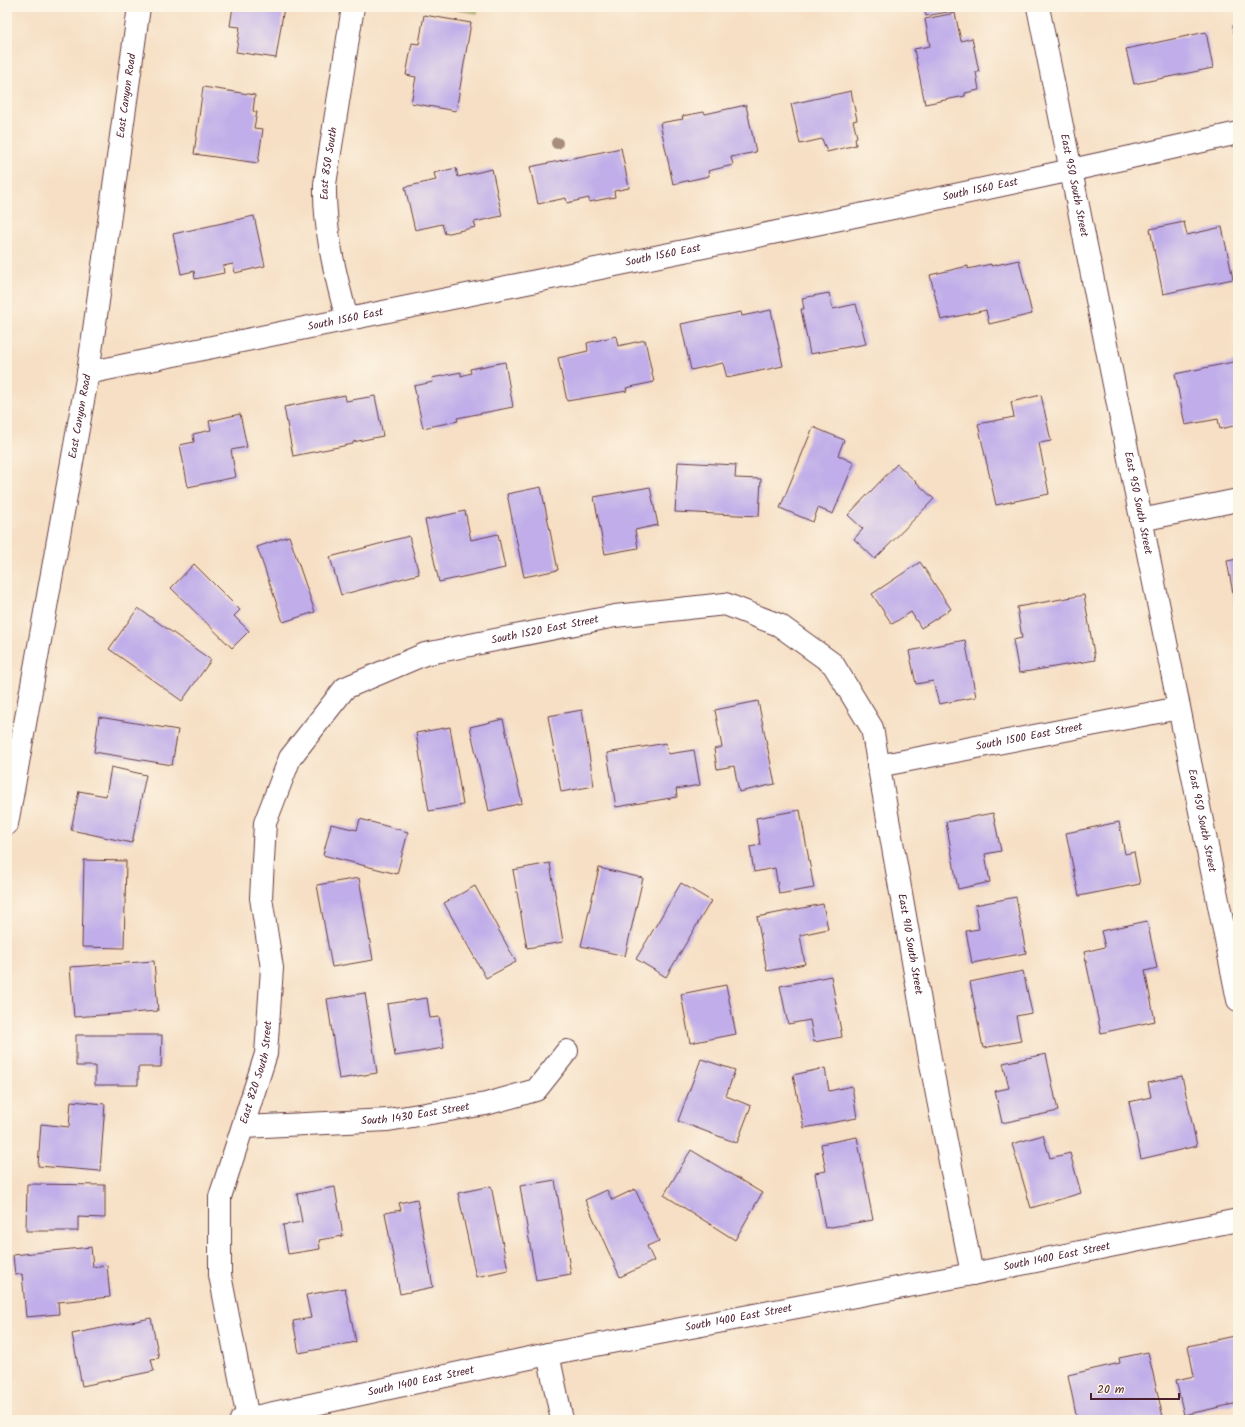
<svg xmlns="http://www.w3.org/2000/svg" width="1245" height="1427" font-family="Kalam,sans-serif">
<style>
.green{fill:#bacf73;stroke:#82774f}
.building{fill:#c0ade9}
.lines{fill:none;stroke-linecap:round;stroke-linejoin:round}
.minor-casing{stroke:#643c42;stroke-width:24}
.tertiary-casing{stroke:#643c42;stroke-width:24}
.secondary-casing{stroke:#643c42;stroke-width:24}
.minor{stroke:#fff;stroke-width:22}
.tertiary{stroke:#fff;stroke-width:22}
.secondary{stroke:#fff;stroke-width:22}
.tree{fill:#a78e7a}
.labels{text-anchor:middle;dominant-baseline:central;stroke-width:4;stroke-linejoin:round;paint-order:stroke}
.street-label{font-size:11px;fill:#4a1f2b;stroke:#fcf5e5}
</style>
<rect width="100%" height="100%" fill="#fcf5e5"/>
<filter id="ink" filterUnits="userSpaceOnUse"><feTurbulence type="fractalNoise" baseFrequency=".025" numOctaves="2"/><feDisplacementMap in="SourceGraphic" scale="8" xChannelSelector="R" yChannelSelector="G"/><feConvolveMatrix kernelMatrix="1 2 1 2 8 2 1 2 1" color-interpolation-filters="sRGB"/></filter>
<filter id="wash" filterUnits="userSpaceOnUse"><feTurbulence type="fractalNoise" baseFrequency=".012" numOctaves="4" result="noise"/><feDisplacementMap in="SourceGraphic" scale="16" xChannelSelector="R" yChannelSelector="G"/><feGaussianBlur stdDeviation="0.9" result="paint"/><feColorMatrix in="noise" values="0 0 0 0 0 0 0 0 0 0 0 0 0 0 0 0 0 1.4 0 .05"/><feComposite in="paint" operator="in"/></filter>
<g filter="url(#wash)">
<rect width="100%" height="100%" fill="#f6dfc4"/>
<polygon class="green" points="441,7 478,7 477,13"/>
<g id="blocks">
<g class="building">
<polygon points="233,7 284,7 276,58 236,52 240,27 230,26"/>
<polygon points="924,7 952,7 953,11 926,16"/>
<polygon points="955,13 961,41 972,38 979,72 976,72 979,90 965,93 965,96 925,104 914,49 930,46 925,19"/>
<polygon points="424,15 471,23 456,111 411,103 416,77 406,75 412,43 419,44"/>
<polygon points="1238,24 1238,48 1237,48 1233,26"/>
<polygon points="1206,32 1213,68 1134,84 1126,49"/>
<polygon points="203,87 255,95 253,111 257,112 254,128 263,129 258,163 194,154"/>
<polygon points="851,91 857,120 853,121 857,137 855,138 856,145 827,152 822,139 800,144 791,104"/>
<polygon points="746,105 756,152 731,157 733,165 708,171 709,176 673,184 660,123 683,119 682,116 704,112 705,114"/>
<polygon points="621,148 629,188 614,191 615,197 589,202 589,198 567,203 566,198 538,204 530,167"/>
<polygon points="456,168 458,177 492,169 502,216 474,222 476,227 445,234 442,224 415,230 405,187 436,180 434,173"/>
<polygon points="254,216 265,266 235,273 233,264 223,266 224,273 195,279 194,271 181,274 173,234"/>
<polygon points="1184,222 1187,235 1222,227 1233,279 1163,294 1150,229"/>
<polygon points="1019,260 1032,314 989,324 986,310 941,320 930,275 968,266 968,269 991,264 991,266"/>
<polygon points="829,293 833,309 856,304 866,344 810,354 801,309 804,309 802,298"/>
<polygon points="771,310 783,366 727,378 723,363 691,370 681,324 741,312 742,316"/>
<polygon points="616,336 618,346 645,340 654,382 626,388 627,391 567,401 558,358 588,351 587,343"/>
<polygon points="1238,361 1238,425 1220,429 1218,419 1185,425 1175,374"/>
<polygon points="505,362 513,407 457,418 458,421 423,428 414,386 433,382 432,378 461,372 461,376 471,373 470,369"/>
<polygon points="345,395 346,401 375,396 383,436 353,442 353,444 293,456 284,407"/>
<polygon points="1041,395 1051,441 1039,443 1049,494 996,505 978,424 1014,417 1011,402"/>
<polygon points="240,414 247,447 231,450 236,477 188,487 180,445 194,442 193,434 211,430 209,421"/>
<polygon points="813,427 844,440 838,455 854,463 833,514 818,508 813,522 780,508"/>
<polygon points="678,462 736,465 735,478 761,479 759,516 675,512"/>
<polygon points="897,464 934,499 875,559 854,539 863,529 848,515"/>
<polygon points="541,487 558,570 524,577 507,494"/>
<polygon points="650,487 658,525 635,530 638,548 605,554 594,497"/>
<polygon points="465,511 471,540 498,534 505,568 439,582 425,520"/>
<polygon points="289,536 315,612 283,622 257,547"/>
<polygon points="409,536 419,574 341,595 330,557"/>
<polygon points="1238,559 1238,615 1237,615 1227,561"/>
<polygon points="920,562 951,609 921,628 911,612 892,624 872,594"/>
<polygon points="194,564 240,610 234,616 249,631 232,648 171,588"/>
<polygon points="1084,595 1095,660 1019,673 1013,640 1022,638 1017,607"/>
<polygon points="138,608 211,660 182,701 109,649"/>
<polygon points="965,640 976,697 939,704 933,681 916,684 909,651"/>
<polygon points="758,701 775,784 739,792 734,766 717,769 714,749 722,747 715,710"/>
<polygon points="582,710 594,786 561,792 548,716"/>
<polygon points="99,717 178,730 172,765 94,752"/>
<polygon points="503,719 522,803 489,811 470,727"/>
<polygon points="450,727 463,805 429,811 416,733"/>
<polygon points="666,743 668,754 694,750 700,785 676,789 677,797 616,807 607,753"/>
<polygon points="111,767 146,775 132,843 71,830 79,791 106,796"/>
<polygon points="800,810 814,888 779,894 775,868 754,872 750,847 760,845 756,818"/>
<polygon points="993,813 1001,851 985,854 990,882 958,889 946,822"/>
<polygon points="360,819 408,832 397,874 323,855 331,824 357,830"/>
<polygon points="1119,822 1125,854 1134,852 1140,884 1079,896 1066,833"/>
<polygon points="84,860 126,861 124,948 82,947"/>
<polygon points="550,863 563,942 527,948 513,870"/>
<polygon points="599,868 643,878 625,956 581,946"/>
<polygon points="359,878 373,960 332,967 317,885"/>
<polygon points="681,883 711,901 666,977 636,959"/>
<polygon points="475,886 516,962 486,978 444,903"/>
<polygon points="1016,897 1026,953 972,963 966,931 979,929 975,905"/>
<polygon points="823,904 828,929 800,935 805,964 767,971 757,917"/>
<polygon points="1147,921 1157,968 1145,971 1155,1021 1101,1033 1084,952 1105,947 1101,931"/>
<polygon points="154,961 158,1011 74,1017 70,967"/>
<polygon points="1023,971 1032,1013 1016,1016 1021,1041 983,1048 970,982"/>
<polygon points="831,976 842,1037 814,1042 810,1020 788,1024 780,986"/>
<polygon points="726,985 736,1034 690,1043 681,994"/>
<polygon points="365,993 377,1073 339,1079 327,999"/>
<polygon points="427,998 430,1018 439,1017 444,1048 395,1056 387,1004"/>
<polygon points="76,1035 162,1035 161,1067 138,1067 138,1085 95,1085 95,1066 76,1066"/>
<polygon points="1046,1054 1058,1111 1002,1123 995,1091 1009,1088 1003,1063"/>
<polygon points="701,1059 735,1070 726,1096 751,1106 737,1143 678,1121"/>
<polygon points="825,1068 829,1091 852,1086 857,1118 804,1128 793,1075"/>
<polygon points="1182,1076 1197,1146 1141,1159 1129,1102 1151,1097 1148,1083"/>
<polygon points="71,1101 105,1104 100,1171 38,1166 41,1124 69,1127"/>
<polygon points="1043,1135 1050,1158 1070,1153 1081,1193 1031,1208 1012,1144"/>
<polygon points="857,1137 873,1220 825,1228 815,1173 826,1171 821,1144"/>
<polygon points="691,1150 762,1193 735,1240 664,1195"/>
<polygon points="555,1180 571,1274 536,1280 520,1186"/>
<polygon points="27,1184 105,1185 105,1218 78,1217 78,1231 26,1231"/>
<polygon points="491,1186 508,1270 476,1277 458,1193"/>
<polygon points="335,1187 343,1236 319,1240 320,1249 288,1254 283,1225 302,1222 297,1194"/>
<polygon points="635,1189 659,1241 647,1246 654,1261 620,1277 585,1200 607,1190 612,1200"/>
<polygon points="417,1199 433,1287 400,1294 385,1213 401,1210 399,1203"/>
<polygon points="91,1247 93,1267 107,1265 110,1297 58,1302 59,1314 26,1317 22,1274 15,1275 13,1255"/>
<polygon points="345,1288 356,1342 299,1353 293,1321 311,1318 306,1295"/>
<polygon points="151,1318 159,1358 151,1359 154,1371 82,1386 72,1334"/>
<polygon points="1238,1335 1238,1403 1184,1415 1176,1380 1194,1376 1188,1346"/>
<polygon points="1148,1352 1163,1417 1150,1420 1077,1420 1068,1375 1120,1363 1119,1358"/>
</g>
</g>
</g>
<g filter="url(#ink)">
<use href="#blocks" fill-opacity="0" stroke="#643c42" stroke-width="1"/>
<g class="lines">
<g class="minor-casing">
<g id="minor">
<path id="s1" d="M1038 7 1238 1000"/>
<path id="s2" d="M347 319C335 274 324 230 325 184L353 7"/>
<path id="s3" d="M88 373C471 292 856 220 1238 133"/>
<polyline points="1141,520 1238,500"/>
<path id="s4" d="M878 766 1179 708"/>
<path id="s5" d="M243 1127 388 1120 486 1104 536 1090 567 1051"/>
<polyline points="548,1354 562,1420"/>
<path id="s6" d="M248 1419 220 1275V1197L266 1054 272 968 261 898 265 823 290 758 345 688 425 654 615 616 725 604 779 625 833 664 872 728 931 1064 972 1274"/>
</g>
</g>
<g class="tertiary-casing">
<g id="tertiary">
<path id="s7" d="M241 1420 548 1354 972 1274 1238 1220"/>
</g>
</g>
<g class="secondary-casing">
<g id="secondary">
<path id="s8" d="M7 824 88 373 139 7"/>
</g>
</g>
<use href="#minor" class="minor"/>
<use href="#tertiary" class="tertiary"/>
<use href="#secondary" class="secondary"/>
</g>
<circle class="tree" cx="557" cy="143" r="6"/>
</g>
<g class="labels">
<g class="street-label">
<text stroke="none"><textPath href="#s8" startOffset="738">East Canyon Road</textPath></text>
<text stroke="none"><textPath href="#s2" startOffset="158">East 850 South</textPath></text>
<text stroke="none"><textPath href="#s1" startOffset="182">East 950 South Street</textPath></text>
<text stroke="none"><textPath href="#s3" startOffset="911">South 1560 East</textPath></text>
<text stroke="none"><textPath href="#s3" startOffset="587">South 1560 East</textPath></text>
<text stroke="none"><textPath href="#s3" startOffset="263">South 1560 East</textPath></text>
<text stroke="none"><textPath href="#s8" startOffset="414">East Canyon Road</textPath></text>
<text stroke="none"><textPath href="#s1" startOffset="506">East 950 South Street</textPath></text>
<text stroke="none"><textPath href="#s6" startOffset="975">South 1520 East Street</textPath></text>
<text stroke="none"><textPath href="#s4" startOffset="154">South 1500 East Street</textPath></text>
<text stroke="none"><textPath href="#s1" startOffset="830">East 950 South Street</textPath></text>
<text stroke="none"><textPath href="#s6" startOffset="1576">East 910 South Street</textPath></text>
<text stroke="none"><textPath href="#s6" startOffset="355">East 820 South Street</textPath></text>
<text stroke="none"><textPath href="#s5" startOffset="173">South 1430 East Street</textPath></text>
<text stroke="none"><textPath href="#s7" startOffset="832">South 1400 East Street</textPath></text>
<text stroke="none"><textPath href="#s7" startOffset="508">South 1400 East Street</textPath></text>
<text stroke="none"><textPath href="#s7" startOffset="184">South 1400 East Street</textPath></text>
</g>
</g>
<rect width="1245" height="1427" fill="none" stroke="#fcf5e5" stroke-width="24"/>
<path d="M1091 1393v6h88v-6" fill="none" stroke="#4a1f2b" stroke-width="2"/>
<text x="1097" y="1393" font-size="12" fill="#4a1f2b" stroke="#fcf5e5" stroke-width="3" paint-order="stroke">20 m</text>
</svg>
